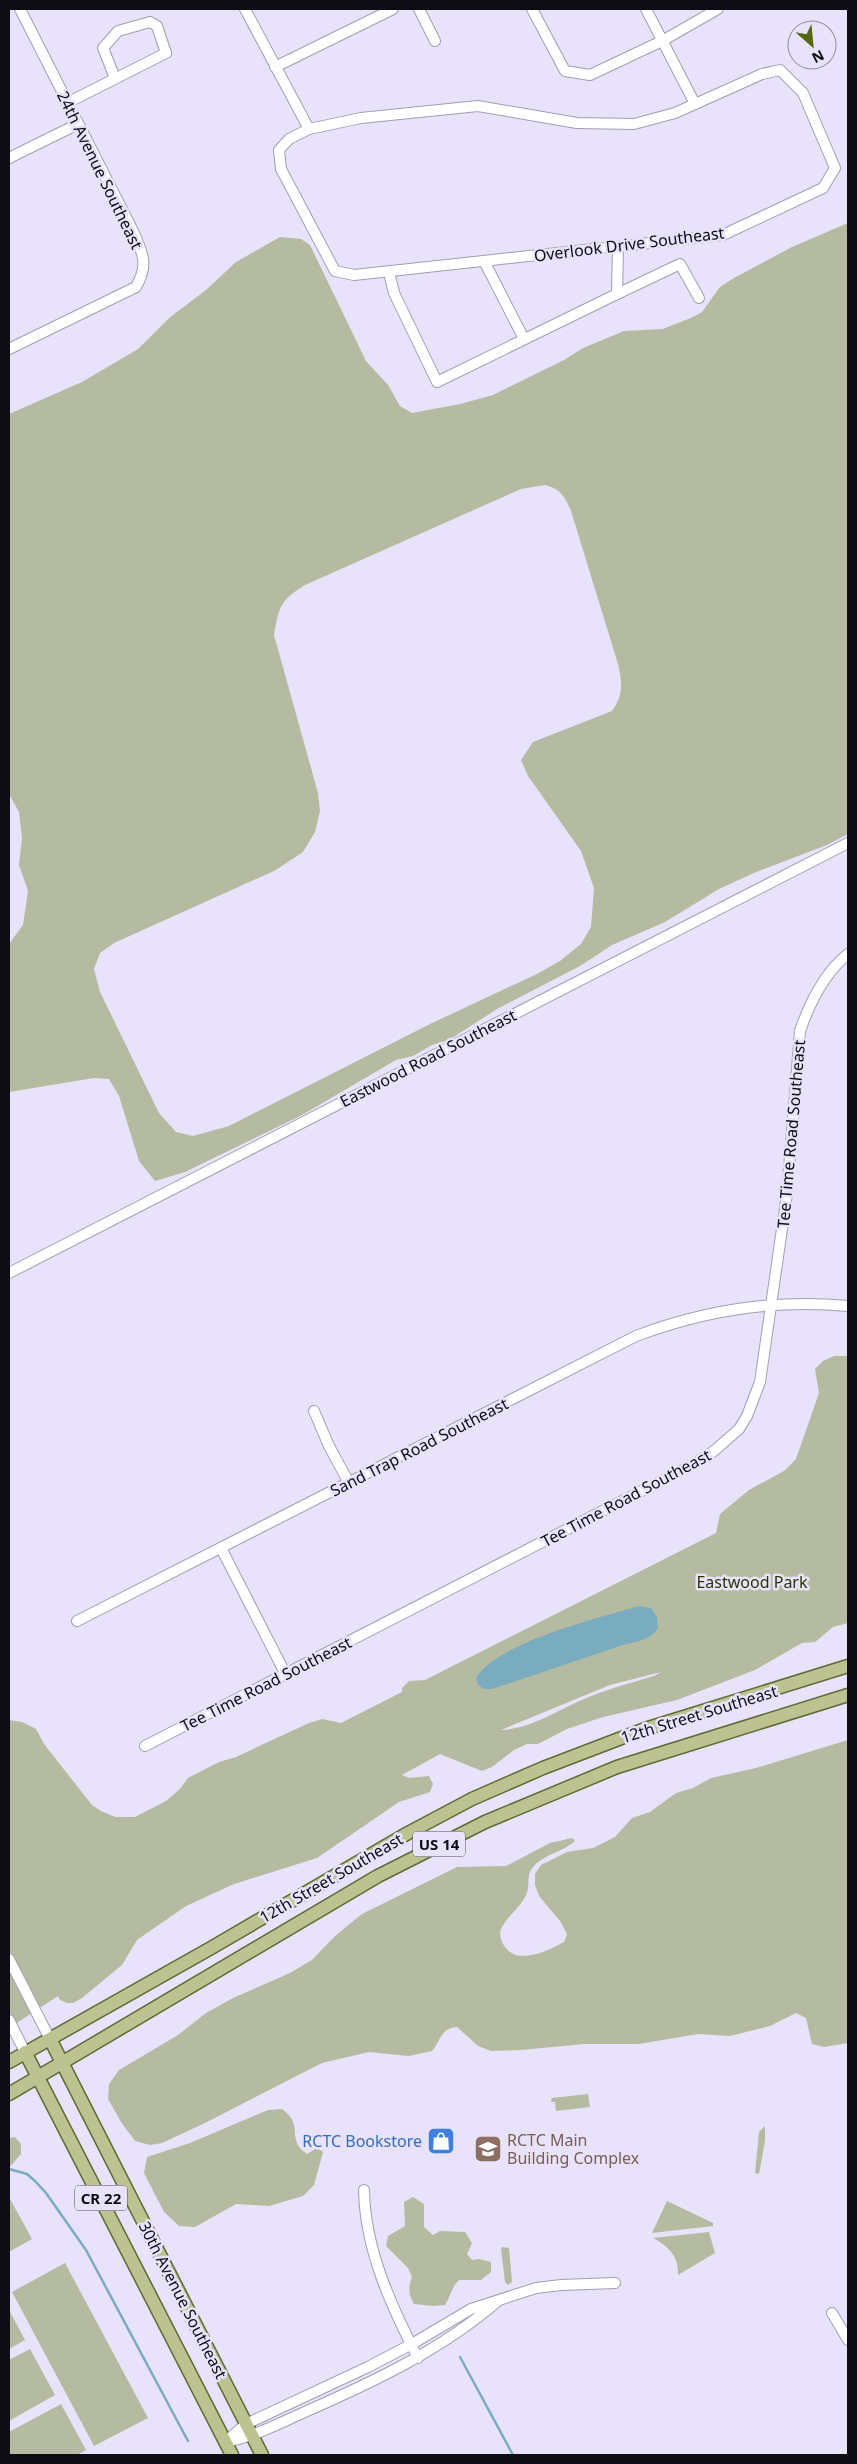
<svg xmlns="http://www.w3.org/2000/svg" width="857" height="2464" font-family="'Noto Sans',sans-serif">
<style>
.green{fill:#b5bba0;fill-rule:evenodd}
.water{fill:#7aacc0}
.lines{fill:none;stroke-linecap:round;stroke-linejoin:round}
.stream{stroke:#7aacc0;stroke-width:2.5}
.minor-casing{stroke:#a39db4;stroke-width:12}
.major-casing{stroke:#626934;stroke-width:15}
.minor{stroke:#fff;stroke-width:10}
.major{stroke:#bcc390;stroke-width:12}
.labels{text-anchor:middle;dominant-baseline:central;stroke-width:5;stroke-linejoin:round;paint-order:stroke}
.shield{fill:#e8e2fa;stroke:#4f4c59;stroke-width:1}
.shield-label{font-size:15px;font-weight:bold;fill:#0e0c14}
.street-label{font-size:16px;fill:#0e0c14;stroke:#e8e2fa}
.park-label{font-size:16px;fill:#2c3300;stroke:#e8e2fa}
.education-label{font-size:16px;fill:#785e54;stroke:#e8e2fa;text-anchor:start}
.shop-label{font-size:16px;fill:#366cbe;stroke:#e8e2fa;text-anchor:end}
</style>
<rect width="100%" height="100%" fill="#e8e2fa"/>
<g class="green">
<path d="M848 223V834L827 845 756 872 719 889 665 922 612 945 580 966 497 1009 449 1040 432 1045 413 1056 396 1060 302 1115 185 1172 155 1181 139 1161 119 1096 109 1079 94 1078 9 1092V944L23 925 28 891 19 865 22 838 19 812 9 794V414L82 382 138 349 169 318 206 290 236 262 280 237 301 239 310 245 366 361 388 385 400 406 412 413 460 404 493 395 564 360 583 348 624 331 663 329 693 317 702 312 720 287 734 278 792 247ZM545 485C561 489 565 497 571 511L618 664C622 682 624 695 612 711L533 742 521 760 528 776 581 851 594 888 591 927 581 944 560 961 537 974 430 1024 229 1126 193 1136 176 1132 159 1113 100 992 94 969 100 953 114 943 274 871 303 852 315 832 320 811 318 793 274 635C279 606 280 601 305 585L521 489Z"/>
<path d="M834 1356H848V1623L833 1627 815 1642 802 1643 755 1670 677 1700 603 1717 567 1729 538 1744H527L514 1750 492 1767 482 1771 440 1754 402 1775 409 1778 429 1776 433 1784 430 1792 399 1802 317 1858 234 1884 186 1906 137 1940 122 1965 82 1998 73 2003H67L60 2000 58 1996 9 2028V1720L22 1722 36 1729 44 1744 92 1805 101 1811 115 1817H135L166 1801 180 1789 188 1778 219 1762 236 1757 309 1723 322 1719 341 1723 402 1692V1688L409 1681 425 1680 716 1533 720 1514 749 1490 784 1471 796 1459 819 1393 815 1369 823 1361ZM661 1672 654 1676C630 1683 607 1689 584 1699 558 1710 530 1729 501 1730L610 1685Z"/>
<path d="M848 1740V2043L824 2047 812 2044 806 2018 796 2013 770 2026 730 2036 698 2034 639 2044H584L521 2050 491 2051 478 2046 457 2027C441 2028 441 2040 432 2051L409 2056 369 2052 322 2063 205 2123 162 2143 150 2145 135 2141 121 2122 108 2099 109 2084 119 2070 178 2035 206 2013 233 1998 290 1973 312 1960 335 1936 362 1914 457 1867 506 1866 550 1843 572 1838 575 1841C563 1852 544 1854 533 1867 525 1876 531 1886 526 1895 520 1908 507 1916 501 1929 499 1935 501 1942 505 1947 518 1966 549 1950 564 1942L567 1934 560 1921 539 1896 535 1885V1874L541 1865 567 1852 593 1848 615 1837 632 1818 650 1812 676 1793 693 1788 711 1778 756 1768Z"/>
<polygon points="588,2094 590,2107 556,2111 555,2102 551,2102 552,2098"/>
<path d="M282 2109C305 2125 285 2139 307 2154L317 2148 323 2152 314 2185 303 2196 269 2206 236 2204 195 2227 179 2226 164 2212 144 2173 147 2157 190 2143 268 2110Z"/>
<polygon points="765,2126 765,2141 759,2174 755,2173 759,2132"/>
<polygon points="15,2137 21,2144 21,2154 9,2168 9,2138"/>
<polygon points="9,2197 32,2239 9,2252"/>
<path d="M413 2197 424 2204V2227L433 2235 440 2231 465 2232 472 2243 467 2254 472 2260 479 2259 491 2262V2272L481 2280H459C451 2288 451 2296 445 2305L434 2306 414 2304C408 2294 408 2288 412 2277L408 2268 386 2246 388 2236 405 2226 404 2202Z"/>
<polygon points="667,2201 713,2223 713,2226 652,2233"/>
<path d="M709 2232 715 2253 678 2275C679 2256 668 2246 653 2238Z"/>
<polygon points="502,2247 509,2248 512,2282 508,2285 505,2282 501,2249"/>
<polygon points="65,2263 148,2418 94,2446 12,2292"/>
<polygon points="9,2310 25,2340 9,2349"/>
<polygon points="30,2349 55,2395 9,2421 9,2360"/>
<polygon points="61,2404 86,2450 77,2455 9,2455 9,2432"/>
</g>
<path class="water" d="M640 1606 651 1608 657 1617 658 1628C651 1640 638 1641 626 1644L492 1689C482 1689 478 1688 476 1678 496 1643 600 1617 640 1606Z"/>
<g class="lines">
<g class="stream">
<polyline points="9,2169 27,2174 35,2181 46,2193 86,2250 188,2441"/>
<polyline points="460,2357 513,2455"/>
</g>
<g class="minor-casing">
<g id="minor">
<polyline points="245,9 309,129"/>
<polyline points="419,9 435,41"/>
<polyline points="532,9 565,71 590,75 662,41 718,9"/>
<polyline points="646,9 695,104"/>
<polyline points="275,67 393,9"/>
<polygon points="780,70 803,93 835,168 823,188 723,235 354,275 335,271 281,169 279,150 289,139 309,129 361,118 478,106 577,123 634,124 675,113 762,74"/>
<polyline points="67,103 166,53 157,26 150,22 118,31 103,48 115,78"/>
<polyline points="9,158 78,124"/>
<polyline points="484,261 524,339"/>
<polyline points="389,272 394,293 437,382 617,294 618,247"/>
<polyline points="617,294 680,264 699,298"/>
<path d="M9 349 136 287C149 264 143 254 133 231L20 9"/>
<polyline points="9,1273 848,843"/>
<polyline points="314,1411 329,1446 349,1483"/>
<polyline points="221,1548 285,1673"/>
<path d="M77 1621 636 1336C705 1310 775 1299 848 1306"/>
<path d="M145 1746 696 1463 714 1451 739 1429 747 1416 760 1382 787 1194 800 1031C810 1002 824 973 848 954"/>
<polyline points="9,1959 50,2039"/>
<polyline points="9,2020 25,2052"/>
<path d="M364 2190C365 2249 391 2306 418 2358"/>
<polyline points="832,2313 848,2340"/>
<polyline points="225,2442 246,2424 368,2367 412,2344 471,2309 536,2288 561,2285 615,2283"/>
<path d="M225 2442C254 2437 280 2423 307 2411 375 2381 441 2350 498 2301"/>
</g>
</g>
<g class="major-casing">
<g id="major">
<polyline points="50,2039 262,2455"/>
<polyline points="25,2052 232,2455"/>
<polyline points="9,2062 211,1948 408,1833 472,1799 543,1768 645,1729 848,1666"/>
<polyline points="9,2094 378,1876 485,1822 617,1767 848,1695"/>
</g>
</g>
<use href="#minor" class="minor"/>
<use href="#major" class="major"/>
</g>
<defs>
<g id="shop-square" transform="scale(1.4375)"><rect x="-9" y="-9" width="18" height="18" rx="4" fill="#3f7fe0" stroke="#e8e2fa"/><path d="M-5-2.5h2.3a2.7 3.5 0 0 1 5.4 0H5L5.5 6h-11ZM-1.5-2.5h3a1.5 2.3 0 0 0-3 0Z" fill="#fff"/></g>
<g id="university-square" transform="scale(1.4375)"><rect x="-9" y="-9" width="18" height="18" rx="4" fill="#8d6e63" stroke="#e8e2fa"/><path d="M0-5L7-2L0 1L-7-2ZM-4 1L0 2.5L4 1V4Q0 6-4 4Z" fill="#fff"/></g>
</defs>
<g fill-rule="evenodd">
<use href="#shop-square" x="441" y="2141"/>
<use href="#university-square" x="488" y="2149"/>
</g>
<g class="labels">
<g class="shield">
<rect x="413" y="1831.5" width="52" height="25" rx="4"/>
<rect x="75" y="2185.5" width="52" height="25" rx="4"/>
</g>
<g class="shield-label">
<text x="439" y="1844">US 14</text>
<text x="101" y="2198">CR 22</text>
</g>
<g class="street-label">
<text transform="translate(100 170) rotate(64)">24th Avenue Southeast</text>
<text transform="translate(629 244) rotate(-7)">Overlook Drive Southeast</text>
<text transform="translate(428 1058) rotate(-27)">Eastwood Road Southeast</text>
<text transform="translate(791 1134) rotate(-85)">Tee Time Road Southeast</text>
<text transform="translate(419 1447) rotate(-27)">Sand Trap Road Southeast</text>
<text transform="translate(626 1498) rotate(-28)">Tee Time Road Southeast</text>
<text transform="translate(266 1684) rotate(-27)">Tee Time Road Southeast</text>
<text transform="translate(699 1714) rotate(-17)">12th Street Southeast</text>
<text transform="translate(331 1878) rotate(-30)">12th Street Southeast</text>
<text transform="translate(183 2300) rotate(63)">30th Avenue Southeast</text>
</g>
<g class="park-label">
<text x="752" y="1582">Eastwood Park</text>
</g>
<g class="education-label">
<text x="507" y="2140">RCTC Main<tspan x="507" dy="18">Building Complex</tspan></text>
</g>
<g class="shop-label">
<text x="422" y="2141">RCTC Bookstore</text>
</g>
</g>
<rect width="857" height="2464" fill="none" stroke="#0e0c14" stroke-width="20"/>
<g transform="translate(812 45) rotate(153)"><circle r="24" fill="#e8e2fa" stroke="#918c9e"/>
<path d="M0-4L9 19L0 12L-9 19Z" fill="#546611"/>
<text y="-8" font-size="14" font-weight="bold" text-anchor="middle" fill="#0e0c14">N</text>
</g>
</svg>
